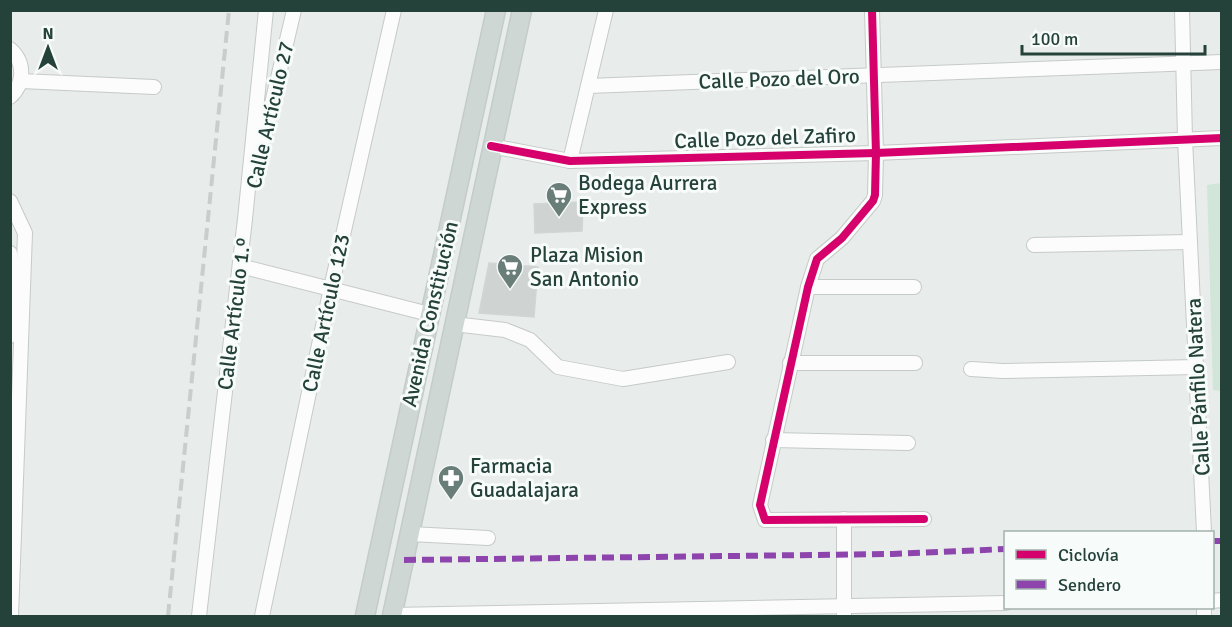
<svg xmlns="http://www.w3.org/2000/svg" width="1232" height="627" font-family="Signika,sans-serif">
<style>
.green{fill:#d1e6d8}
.building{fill:#cfd4d2;stroke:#d1d6d4;stroke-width:1.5}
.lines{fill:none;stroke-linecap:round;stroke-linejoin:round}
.minor-casing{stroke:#c5cac8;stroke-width:16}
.major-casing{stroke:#c3ccc9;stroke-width:21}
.minor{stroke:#fcfcfc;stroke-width:14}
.major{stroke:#cfd7d5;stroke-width:18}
.rail{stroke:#c9cdcc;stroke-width:4;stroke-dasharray:12 6;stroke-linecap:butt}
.quiet{stroke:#8e44ad;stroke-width:6;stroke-dasharray:12 6;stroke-linecap:butt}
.cycleway-casing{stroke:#f7fbf9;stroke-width:11}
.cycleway{stroke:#d6006c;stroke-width:8}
.labels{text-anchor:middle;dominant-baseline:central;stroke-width:6;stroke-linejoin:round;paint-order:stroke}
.street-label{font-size:21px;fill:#24423a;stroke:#f7fbf9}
.poi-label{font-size:21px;fill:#24423a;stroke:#f7fbf9;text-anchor:start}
</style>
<rect width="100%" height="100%" fill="#e8edeb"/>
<polygon class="green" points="1221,183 1222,183 1221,391 1213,390 1207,185"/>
<g class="building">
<polygon points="583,202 582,231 535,233 534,204"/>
<polygon points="489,263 538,267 534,317 479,313"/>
</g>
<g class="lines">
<g class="minor-casing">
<g id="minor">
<polyline points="872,10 876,153 875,195 873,201 842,238 817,259 808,287 760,505 765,520 924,519"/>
<polyline points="1182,10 1185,139 1204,532"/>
<path d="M10 49C25 62 25 83 10 97"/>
<polyline points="21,81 154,87"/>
<polyline points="588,86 1222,62"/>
<polyline points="491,146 570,161 876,153 1222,138"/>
<polyline points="570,161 606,10"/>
<polyline points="257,167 294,10"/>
<polyline points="10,201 25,233 11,616"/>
<polyline points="1034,245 1190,242"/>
<polyline points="10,253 10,336"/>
<polyline points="240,266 429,314"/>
<polyline points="808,287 914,287"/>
<polyline points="454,324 505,330 530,340 558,367 623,379 728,362"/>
<polyline points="790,363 915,363"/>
<polyline points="971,369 1003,371 1197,367"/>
<polyline points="773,440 908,443"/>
<polyline points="844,519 844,616"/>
<polyline points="410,534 488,538"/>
<polyline points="1212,601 1222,600"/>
<polyline points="1204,608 1204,616"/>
<polyline points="392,615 1006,603"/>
<polyline points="199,616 245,219 266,10"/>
<polyline points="262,616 331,288 394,10"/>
</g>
</g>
<g class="major-casing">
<g id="major">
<polyline points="365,616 496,10"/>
<polyline points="392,616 522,10"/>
</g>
</g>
<use href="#minor" class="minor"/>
<use href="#major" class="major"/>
<polyline class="rail" points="168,616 229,10"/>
<g class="quiet">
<polyline points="1212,541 1222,541"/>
<polyline points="404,560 893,554 1006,549"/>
</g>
<g class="cycleway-casing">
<g id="cycleway">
<polyline points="872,10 876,153 875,195 873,201 842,238 817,259 808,287 760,505 765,520 924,519"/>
<polyline points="491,146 570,161 876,153 1222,138"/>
</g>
</g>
<use href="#cycleway" class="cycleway"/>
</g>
<defs>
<g id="supermarket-pin" transform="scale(1.35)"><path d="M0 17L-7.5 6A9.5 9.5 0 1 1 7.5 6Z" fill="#697e78" stroke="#f7fbf9"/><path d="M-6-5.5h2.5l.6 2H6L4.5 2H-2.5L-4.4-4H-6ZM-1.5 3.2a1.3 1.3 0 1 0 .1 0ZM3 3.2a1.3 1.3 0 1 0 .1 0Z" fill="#fff"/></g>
<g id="pharmacy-pin" transform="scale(1.35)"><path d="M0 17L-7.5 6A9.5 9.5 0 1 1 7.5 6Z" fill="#697e78" stroke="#f7fbf9"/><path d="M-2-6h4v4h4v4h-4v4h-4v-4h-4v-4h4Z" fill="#fff"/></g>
</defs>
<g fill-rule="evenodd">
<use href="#supermarket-pin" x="559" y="195"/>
<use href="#supermarket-pin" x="510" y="267"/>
<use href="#pharmacy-pin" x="451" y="478"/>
</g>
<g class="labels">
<g class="street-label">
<text transform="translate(779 79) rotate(-2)">Calle Pozo del Oro</text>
<text transform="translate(270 115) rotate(-77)">Calle Artículo 27</text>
<text transform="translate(765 138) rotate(-2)">Calle Pozo del Zafiro</text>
<text transform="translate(326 313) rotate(-78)">Calle Artículo 123</text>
<text transform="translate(234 314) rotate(-83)">Calle Artículo 1.º</text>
<text transform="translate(430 314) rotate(-77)">Avenida Constitución</text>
<text transform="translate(1198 387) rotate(-93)">Calle Pánfilo Natera</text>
</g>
<g class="poi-label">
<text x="578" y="183">Bodega Aurrera<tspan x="578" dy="24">Express</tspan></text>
<text x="530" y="255">Plaza Mision<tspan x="530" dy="24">San Antonio</tspan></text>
<text x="470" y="466">Farmacia<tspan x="470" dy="24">Guadalajara</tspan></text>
</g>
</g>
<rect width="1232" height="627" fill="none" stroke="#24423a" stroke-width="24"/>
<rect x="1004" y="531" width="210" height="78" fill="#f7fbf9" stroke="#a3b1ad" stroke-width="1.5"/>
<rect x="1016" y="550" width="30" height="9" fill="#d6006c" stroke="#a3b1ad" stroke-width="1.5"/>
<text x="1058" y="561" font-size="18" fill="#24423a">Ciclovía</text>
<rect x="1016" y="580" width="30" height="9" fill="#8e44ad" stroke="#a3b1ad" stroke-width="1.5"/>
<text x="1058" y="591" font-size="18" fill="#24423a">Sendero</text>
<g transform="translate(48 48)" stroke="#f7fbf9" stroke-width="4.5" paint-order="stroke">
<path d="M0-4.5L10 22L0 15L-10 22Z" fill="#24423a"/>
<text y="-9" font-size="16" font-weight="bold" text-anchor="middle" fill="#24423a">N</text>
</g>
<path d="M1022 45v9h183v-9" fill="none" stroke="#24423a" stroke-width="3"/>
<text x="1031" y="45" font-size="18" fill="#24423a" stroke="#f7fbf9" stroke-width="4.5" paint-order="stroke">100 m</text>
</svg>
